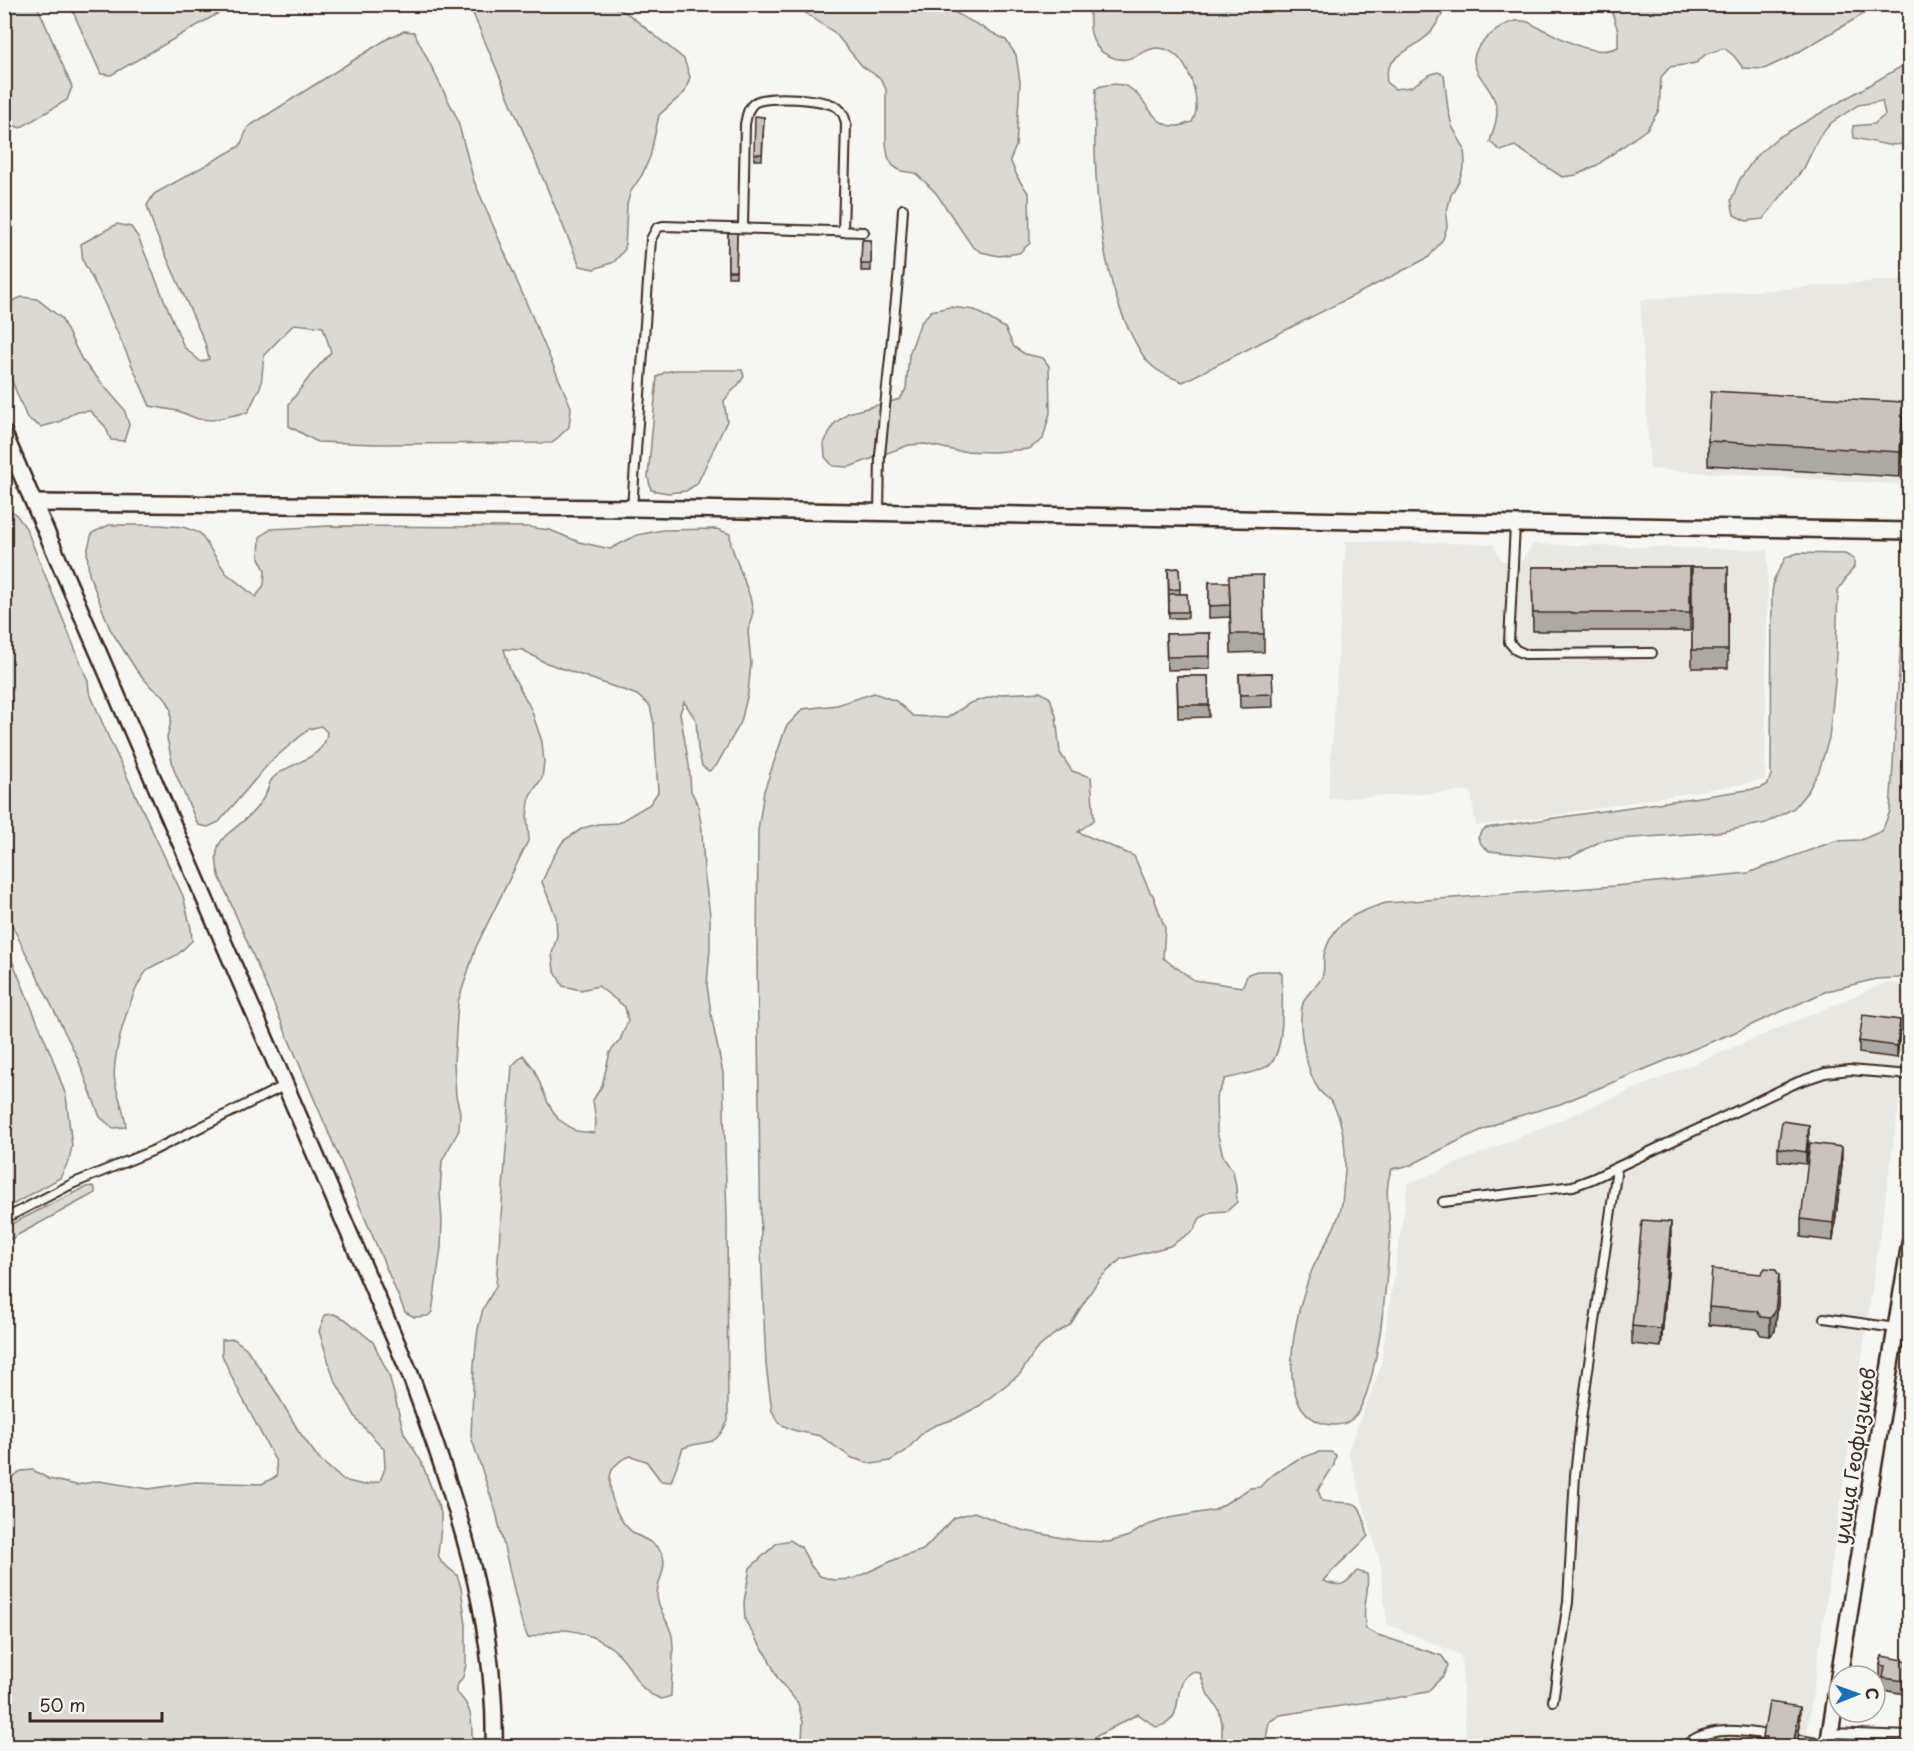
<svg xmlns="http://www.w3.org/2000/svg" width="1914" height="1751" font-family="'Playpen Sans',sans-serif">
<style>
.built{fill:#e8e7e2}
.green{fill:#dad9d3;stroke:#8a8278;stroke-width:1.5}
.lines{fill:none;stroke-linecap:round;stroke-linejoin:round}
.lane-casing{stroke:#3b2a1e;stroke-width:12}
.street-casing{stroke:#3b2a1e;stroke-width:20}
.lane{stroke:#f6f6f2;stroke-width:8}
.street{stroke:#f6f6f2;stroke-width:15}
.wall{fill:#aca8a3;stroke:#3b2a1e;stroke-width:1.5}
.shaded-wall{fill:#8c8885;stroke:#3b2a1e;stroke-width:1.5}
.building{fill:#c8c3be;stroke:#3b2a1e;stroke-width:1.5}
.labels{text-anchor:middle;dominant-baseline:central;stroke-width:4.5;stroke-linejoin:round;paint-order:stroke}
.street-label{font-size:20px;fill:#3b2a1e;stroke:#f6f6f2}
</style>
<rect width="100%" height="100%" fill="#f6f6f2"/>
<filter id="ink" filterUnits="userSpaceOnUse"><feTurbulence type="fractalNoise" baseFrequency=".0167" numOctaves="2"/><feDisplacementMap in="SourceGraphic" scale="12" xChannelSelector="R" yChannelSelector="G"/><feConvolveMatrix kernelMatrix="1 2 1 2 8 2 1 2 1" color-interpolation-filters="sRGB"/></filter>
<g filter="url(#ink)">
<g class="built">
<polygon points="1909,279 1909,485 1650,469 1640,300"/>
<polygon points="1346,541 1493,544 1502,561 1522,561 1533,544 1768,550 1765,780 1543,817 1476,826 1471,791 1328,799"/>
<polygon points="1886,983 1909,985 1909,1036 1805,1746 1456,1746 1466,1741 1461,1655 1387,1624 1380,1563 1348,1451 1380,1369 1408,1184"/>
</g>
<g class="green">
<polygon points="469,4 610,5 628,14 684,59 690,77 685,92 659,115 650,157 642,175 631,191 627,204 625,249 614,262 594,269 580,266"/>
<polygon points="4,5 37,5 72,87 67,100 20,128 10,124 5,111"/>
<polygon points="70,5 233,5 111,75 101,74"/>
<polygon points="794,5 941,5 1006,40 1016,55 1020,82 1016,146 1010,160 1019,180 1029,194 1030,243 1019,253 999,256 981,252 972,246 936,193 925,182 915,173 901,171 893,166 888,157 886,142 886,89 880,78 862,66 835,33"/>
<path d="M1090 5H1448C1442 14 1437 25 1430 33 1415 50 1382 56 1387 83L1395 89 1411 87 1429 75 1438 72 1444 75 1448 109 1452 126 1464 148 1465 163 1459 181 1451 195 1446 215 1447 227 1443 239 1429 257 1414 265 1183 382C1172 378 1159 373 1151 365 1143 358 1138 347 1133 338 1097 270 1092 164 1096 88 1149 69 1141 129 1178 126 1182 126 1187 123 1192 122 1194 118 1196 114 1196 109 1197 88 1185 49 1158 48 1147 48 1137 57 1127 59 1121 60 1115 59 1109 56 1088 47 1089 24 1090 5Z"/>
<path d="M1613 5V4L1879 5 1790 57 1764 69 1743 68 1734 56 1724 48 1706 54 1696 63 1670 67 1661 77 1659 110 1647 129 1597 165 1576 175 1562 177 1515 146 1501 151 1490 142C1492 133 1498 119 1497 110 1493 77 1449 66 1494 32 1503 26 1512 19 1523 21 1529 21 1535 26 1540 28 1563 38 1593 59 1618 47V31L1612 12Z"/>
<polygon points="404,31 414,32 457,118 474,181 571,407 569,427 552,443 376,444 317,442 289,426 289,404 310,376 331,352 323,327 294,324 264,355 261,385 248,412 212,420 198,419 178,411 150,406 99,291 83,261 81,244 117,224 131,227 138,237 184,347 201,362 209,359 205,343 155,231 147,205 154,194 240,146 248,127 390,37"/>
<polygon points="1909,62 1909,144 1888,145 1854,138 1853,126 1874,124 1885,115 1882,101 1858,105 1831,123 1819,137 1804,168 1763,219 1746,221 1734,215 1731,200 1740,179 1756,156 1777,138"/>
<polygon points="22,297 37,299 61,318 82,360 124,409 129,425 124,441 111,440 105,426 90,411 75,412 59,422 41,427 27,418 5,364 5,304"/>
<polygon points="950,307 975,310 1005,328 1014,347 1025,354 1043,358 1049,366 1050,413 1043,439 1029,449 994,452 957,451 925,444 909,445 849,467 833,466 825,457 824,443 834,424 848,413 900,399 906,389 909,355 920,324 931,311"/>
<path d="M675 370H742L744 376C739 387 730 391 724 401L727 421 697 484 686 491 668 493 651 490 648 477 657 377 665 372Z"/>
<path d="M5 509 15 513 26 528 88 681 89 691 108 736 183 896 191 928 192 941C187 945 183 950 178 954 170 960 158 962 149 969 132 983 110 1060 115 1082 118 1098 125 1111 126 1127L113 1128 100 1117 78 1059 8 917 5 920Z"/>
<path d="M109 525H159L183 527 200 533 226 573 256 597 264 585 265 570 259 558 260 537 271 529 330 526 528 527 550 530 579 542 610 549 637 535 663 530 717 529 730 534 731 545 750 597 753 612 748 631 751 663 748 693 741 722 716 766 709 771 702 766 698 749 696 720 684 702 680 713 689 765 691 791 698 805 702 830 704 871 710 915V948L707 985 712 1020 723 1073 727 1219 728 1421C712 1452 709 1437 683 1448L671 1482 661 1481 646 1461 631 1456C620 1459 609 1468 610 1481 610 1500 618 1522 635 1534 645 1540 658 1543 663 1556 667 1570 656 1583 657 1597 659 1611 669 1622 672 1636 675 1655 671 1677 671 1696L662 1699C640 1692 637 1679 625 1661 612 1643 581 1629 560 1630 550 1630 538 1635 528 1638L521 1620 496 1512 471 1437 474 1364 478 1329 483 1309 496 1286 512 1066 523 1055 534 1069 548 1103 558 1119 576 1131 594 1133 596 1123 593 1100 602 1086 610 1052 620 1040 628 1021 625 1007 598 986 581 990 563 986 554 970 552 954 557 936 556 917 542 882 552 859 563 841 583 828 598 824 618 823 650 804 658 792 654 724 650 706 637 695 544 662 523 650 504 649 510 670 531 709 542 742 544 762 542 778 530 796 527 816 529 839 476 947 458 1002 454 1062 456 1096 460 1112 459 1130 442 1161 440 1193 442 1222 441 1248 432 1312 428 1316 414 1317 405 1312 220 878C206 833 235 836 257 807 261 802 265 796 267 791 269 787 269 782 273 778 288 762 326 760 327 732L321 726 309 729 270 762 219 822 208 827 198 825 174 770 167 738 171 721V708L164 696 152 688 137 671 110 629 89 574 87 552 92 533Z"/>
<polygon points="1798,553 1845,554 1854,559 1854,567 1838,590 1835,682 1829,738 1819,771 1808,791 1794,808 1766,823 1720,832 1603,840 1571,857 1558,858 1489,851 1482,845 1478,838 1481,832 1486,828 1761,788 1768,784 1771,775 1772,593 1774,579 1786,557"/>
<path d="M1909 619 1910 913 1904 928 1909 941V974L1899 978 1876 979 1827 991 1740 1030 1560 1104 1505 1120 1466 1137 1411 1165 1392 1169C1382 1190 1391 1214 1390 1236 1387 1273 1379 1398 1351 1420 1342 1427 1327 1426 1317 1421 1272 1400 1298 1304 1312 1270 1321 1249 1336 1230 1341 1208 1343 1200 1343 1190 1344 1181 1347 1157 1345 1128 1334 1106 1331 1099 1323 1096 1319 1090 1306 1071 1298 1029 1302 1007 1304 994 1317 988 1322 977 1325 971 1323 962 1324 955 1333 921 1356 912 1386 903L1615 886 1748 873 1835 841 1861 840 1882 831 1890 811 1902 625Z"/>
<path d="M1040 692 1050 698 1056 716 1060 753 1072 771 1091 777 1094 820 1078 832 1134 856 1150 892 1153 895 1165 928 1163 958 1194 980 1242 987 1248 974 1257 971H1279L1282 974C1282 994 1286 1052 1269 1065 1260 1072 1237 1076 1225 1079L1216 1098 1217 1132 1223 1156 1233 1171 1236 1187 1237 1202 1227 1211 1212 1212 1200 1218 1194 1230 1170 1246 1121 1259 1099 1279 1070 1325 1053 1335 1035 1351 1020 1374 979 1406 955 1419 936 1425 924 1431 906 1451 890 1461 872 1464 852 1458 820 1436 793 1430 780 1424 772 1411 766 1365 761 1250 757 957 758 831 764 791 786 727 803 709 837 705 874 693 896 701 913 716 947 718 970 703 1002 694Z"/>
<polygon points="4,941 52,1057 66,1096 72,1146 69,1160 60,1178 5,1209"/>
<polygon points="92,1186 95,1188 95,1193 5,1242 5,1227 86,1187"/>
<path d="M334 1314 345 1319 373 1342 389 1375 404 1433 421 1461 441 1513V1527L438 1554 441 1562 457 1575 461 1588 466 1626V1665L463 1677 456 1687V1692C474 1707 472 1724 472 1746H5L4 1487 8 1480 21 1471 33 1470 49 1479 76 1485 99 1481 149 1489 195 1482 262 1484 277 1476 276 1462 234 1382 222 1355V1340L234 1339 246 1348 276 1392 298 1430 319 1459 343 1480 364 1485 380 1481 385 1468 384 1449 358 1421 334 1379 319 1331 325 1315Z"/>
<path d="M1319 1452H1331L1336 1455 1334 1465 1318 1490 1322 1501C1359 1506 1358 1493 1368 1536 1354 1552 1336 1565 1323 1581 1342 1588 1345 1585 1357 1571L1367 1574C1370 1594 1361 1606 1366 1629L1378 1635 1442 1656 1448 1665 1443 1676 1427 1692 1395 1698 1280 1715 1269 1722 1266 1739 1272 1746H1222V1723L1219 1710 1208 1695 1200 1673 1192 1672C1189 1674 1186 1676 1184 1679 1173 1694 1185 1722 1156 1727L1138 1714 1095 1737 1096 1746H800L802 1740 803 1722 798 1703 778 1679 767 1655 757 1641 745 1620 744 1602 750 1568 777 1543 790 1540 801 1547 811 1566 820 1576 833 1580 853 1579 896 1559 923 1550 954 1518 974 1512 1021 1530 1079 1541 1109 1542 1129 1536 1145 1526 1169 1518 1215 1510 1250 1488 1260 1487 1269 1477 1298 1459Z"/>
</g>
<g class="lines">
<g class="lane-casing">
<g id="lane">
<path d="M743 228 745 124C747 116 747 109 754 103 766 95 826 98 838 108 843 112 845 117 846 124L843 232"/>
<polyline points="632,508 651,239 657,228 663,226 864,232"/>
<polyline points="879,513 880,455 899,270 903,209"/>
<polyline points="1515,525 1509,642 1516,650 1525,654 1652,653"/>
<polyline points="1443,1202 1573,1186 1592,1179 1798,1082 1825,1073 1849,1070 1910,1075"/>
<polyline points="4,1219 74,1183 152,1151 286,1085"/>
<polyline points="1824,1318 1896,1328"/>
<polyline points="1553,1701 1568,1602 1575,1475 1582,1412 1617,1168"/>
<polyline points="1830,1733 1910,1736"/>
<polyline points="1788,1738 1828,1745"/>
<path d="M1685 1746C1707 1724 1745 1731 1773 1736"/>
</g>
</g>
<g class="street-casing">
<g id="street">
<path d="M4 434 410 1374C454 1495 497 1616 494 1746"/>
<polyline points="34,503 632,508 1910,531"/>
<polyline points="1839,1676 1910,1243"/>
<polyline points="1828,1746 1839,1678"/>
</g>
</g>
<use href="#lane" class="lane"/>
<use href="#street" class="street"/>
</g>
<g class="wall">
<polygon points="764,117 762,160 754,160 754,154"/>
<polygon points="728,233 737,233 736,277 728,277"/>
<polygon points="862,240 871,240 871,271 861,271"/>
<polygon points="1903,426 1900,477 1708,465 1708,441"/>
<polygon points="1532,567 1690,567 1690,631 1533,631"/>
<rect x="1692" y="567" width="36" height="101"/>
<polygon points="1179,568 1180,594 1187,594 1188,618 1169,618 1168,569"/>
<polygon points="1209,582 1264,634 1264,652 1231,653 1230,611 1230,617 1209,618"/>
<polygon points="1210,633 1210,669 1167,670 1166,634"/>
<polygon points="1272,673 1273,707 1240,708 1239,674"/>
<polygon points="1177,676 1208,676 1209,717 1178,718"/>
<polygon points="1900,1032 1897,1058 1859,1053 1859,1041"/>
<polygon points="1809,1137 1806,1164 1778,1161 1778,1148"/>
<polygon points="1842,1165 1833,1241 1801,1237 1801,1219"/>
<polygon points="1671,1241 1661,1347 1632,1344 1632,1326"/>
<polygon points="1779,1293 1775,1331 1770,1336 1761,1335 1757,1329 1709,1325 1709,1307"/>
<polygon points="1882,1656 1908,1673 1905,1694 1883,1690 1883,1678 1880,1677 1880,1665"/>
<polygon points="1800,1725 1797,1746 1763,1746 1763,1737"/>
</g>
<g class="shaded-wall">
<polygon points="1903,402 1903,426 1900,477 1900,452"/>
<polygon points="1900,1020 1900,1032 1897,1058 1897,1046"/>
<polygon points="1809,1125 1809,1137 1806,1164 1806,1152"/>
<polygon points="1842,1147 1842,1165 1833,1241 1833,1223"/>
<polygon points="1671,1222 1671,1241 1661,1347 1661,1329"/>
<polygon points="1779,1275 1779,1293 1775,1331 1770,1336 1770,1318"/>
<polygon points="1908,1661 1908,1673 1905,1694 1905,1681"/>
<polygon points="1800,1707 1800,1725 1797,1746 1793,1746"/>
</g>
<g class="building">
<polygon points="755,116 764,117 762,154 754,154"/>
<polygon points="728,233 737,233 736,271 728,271"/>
<polygon points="862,240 871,240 871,264 861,264"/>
<polygon points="1711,391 1903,402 1900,452 1708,441"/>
<polygon points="1532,567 1690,567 1690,613 1533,613"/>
<rect x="1692" y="567" width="36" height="83"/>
<polygon points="1179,568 1180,589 1169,590 1168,569"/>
<polygon points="1263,575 1264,634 1231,634 1229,576"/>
<polygon points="1209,582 1229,582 1230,605 1209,606"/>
<polygon points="1169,594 1187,594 1188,612 1169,612"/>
<polygon points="1210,633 1210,656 1167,657 1166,634"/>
<polygon points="1272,673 1273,694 1240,695 1239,674"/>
<polygon points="1177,676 1208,676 1209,705 1178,705"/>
<polygon points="1863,1015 1900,1020 1897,1046 1859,1041"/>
<polygon points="1782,1121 1809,1125 1806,1152 1778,1148"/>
<polygon points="1810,1143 1842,1147 1833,1223 1801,1219"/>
<polygon points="1642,1220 1671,1222 1661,1329 1632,1326"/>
<polygon points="1765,1268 1775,1269 1779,1275 1775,1312 1770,1318 1761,1317 1757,1311 1709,1307 1712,1269 1761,1274"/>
<polygon points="1882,1656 1908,1661 1905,1681 1883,1678 1885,1666 1880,1665"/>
<polygon points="1769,1702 1800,1707 1793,1746 1765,1746 1767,1737 1763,1737"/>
</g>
</g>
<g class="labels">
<g class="street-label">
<text transform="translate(1854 1456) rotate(-81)">улица Геофизиков</text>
</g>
</g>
<rect width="1914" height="1751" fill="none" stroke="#f6f6f2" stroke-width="24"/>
<rect x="12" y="12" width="1890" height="1727" fill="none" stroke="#3b2a1e" stroke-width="2" filter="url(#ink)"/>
<g transform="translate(1857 1694) rotate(89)"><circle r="28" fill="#f6f6f2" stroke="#aba49d" stroke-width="1.5"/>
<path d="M0-4.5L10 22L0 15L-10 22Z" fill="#1f6fb2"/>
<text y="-9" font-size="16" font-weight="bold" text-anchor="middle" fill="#3b2a1e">С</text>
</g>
<path d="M30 1712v9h132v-9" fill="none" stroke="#3b2a1e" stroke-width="3"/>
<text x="39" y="1712" font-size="18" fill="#3b2a1e" stroke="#f6f6f2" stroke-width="4.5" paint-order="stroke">50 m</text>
</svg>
